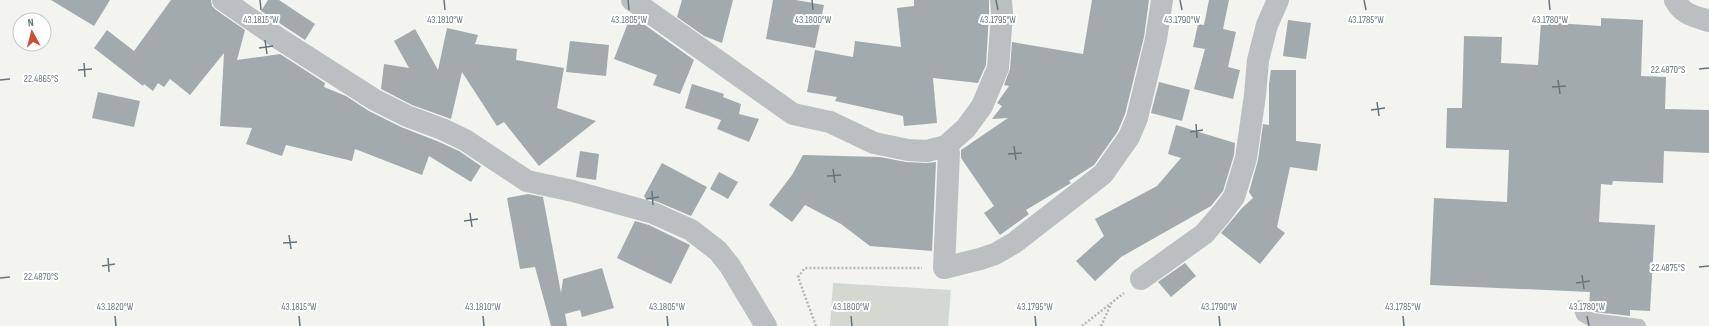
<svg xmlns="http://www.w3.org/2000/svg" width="1709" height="326" font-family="'Sofia Sans Condensed',sans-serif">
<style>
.green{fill:#d3d8d0}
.building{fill:#a3aaae}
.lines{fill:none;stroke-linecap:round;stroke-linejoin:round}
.path{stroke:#b5b8ba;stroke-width:2.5;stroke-dasharray:2 2;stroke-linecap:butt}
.lane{stroke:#bbbfc1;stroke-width:14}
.street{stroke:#bbbfc1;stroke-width:22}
.ticks{fill:none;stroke:#66757d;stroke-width:1.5}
.ticks-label{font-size:10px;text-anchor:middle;fill:#66757d;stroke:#fff;stroke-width:4;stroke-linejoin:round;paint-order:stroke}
</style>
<rect width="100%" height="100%" fill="#f3f3f0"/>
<polygon class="green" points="833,283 951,290 948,326 830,326"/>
<g class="building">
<polygon points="51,0 110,0 94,26"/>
<polygon points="171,0 211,0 212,6 216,10 245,30 237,60 280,54 325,83 324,87 346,96 369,111 401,127 437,141 459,151 481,166 471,182 429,156 422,175 355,149 352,161 286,145 282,156 246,144 252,128 220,126 224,53 190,95 170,79 164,87 158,83 153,91 144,84 143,86 94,48 107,30 134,51"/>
<polygon points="268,0 279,0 315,24 305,40 261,11"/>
<polygon points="682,0 733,0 722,43 704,36 677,17"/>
<polygon points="773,0 796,0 824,5 815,48 766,39"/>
<polygon points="914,0 989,0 989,14 986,65 978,83 933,78 937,123 904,126 903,116 835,101 837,97 807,92 815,50 853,57 855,41 901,47 897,8 914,6"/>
<polygon points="1092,0 1149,0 1144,37 1125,114 1118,131 1094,165 1069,181 1071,183 1026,210 1029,214 1000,235 984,213 994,206 961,158 961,150 1008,118 992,119 1002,106 997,103 1009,86 1004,85 1010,69 1012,42 1083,54"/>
<polygon points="1209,0 1229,0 1223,29 1236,32 1228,67 1240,70 1233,99 1194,89 1205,49 1193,47 1198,24 1204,25"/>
<polygon points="631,15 694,60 680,94 653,85 657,75 614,59"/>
<polygon points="1601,18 1643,20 1641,76 1666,77 1665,109 1709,110 1709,153 1664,151 1663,183 1613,181 1612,185 1601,184 1599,222 1655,225 1650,311 1630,310 1630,316 1595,312 1590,309 1589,306 1590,292 1430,285 1434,198 1507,202 1509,150 1446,148 1447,108 1462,108 1464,36 1502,37 1501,63 1538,65 1541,22 1601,26"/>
<polygon points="1288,20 1311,23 1306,59 1283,56"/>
<polygon points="447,28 478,35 475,44 517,49 516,60 564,68 557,108 596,121 539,166 504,122 497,126 462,72 451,119 412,105 381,89 384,64 409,68 394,41 415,29 438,70"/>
<polygon points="570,41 609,45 606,76 566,72"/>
<polygon points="1271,70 1296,70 1296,141 1321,144 1317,171 1290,167 1277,227 1285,233 1260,264 1221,233 1242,208 1253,198 1249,192 1258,160 1263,124 1269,125 1269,84"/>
<polygon points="1159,82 1190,90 1182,121 1151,113"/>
<polygon points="692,84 724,94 723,97 741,104 739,114 759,119 749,142 717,129 721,120 685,108"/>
<polygon points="98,92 140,101 134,127 92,118"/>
<polygon points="1176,125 1235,143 1234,155 1223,191 1211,206 1121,257 1095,281 1076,261 1104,236 1095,219 1157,186 1181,158 1168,154"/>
<polygon points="580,151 599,154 596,180 576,177"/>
<polygon points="803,155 880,157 906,162 926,163 936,162 932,251 870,246 841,224 805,205 792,222 769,205 792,175"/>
<polygon points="662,163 707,187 691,216 658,202 645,198 644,196"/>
<polygon points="719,172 738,182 728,199 710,189"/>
<polygon points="528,194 543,197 561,293 563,279 602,268 614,308 582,317 580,310 565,314 567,326 551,326 535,267 520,269 507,198"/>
<polygon points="635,221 649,225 690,245 671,284 617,258"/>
<polygon points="1185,263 1196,276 1171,297 1158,282"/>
</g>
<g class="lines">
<g class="path">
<polyline points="816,326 798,277 805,268 922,268"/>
<polyline points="1082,326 1124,293"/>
<polyline points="1101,326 1111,304"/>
</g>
<polyline class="lane" points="1580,307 1583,315 1592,320 1639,326"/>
<g class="street">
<polyline points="223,0 278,38 375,100 407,116 442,129 465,140 527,181 573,191 653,213 691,230 718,251 730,266 766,326"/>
<polyline points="632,0 793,114 830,122 874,143 908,150 927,151 946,146 966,128 982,106 998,68 1002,14 1001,0"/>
<path d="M1675 0C1683 15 1694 16 1709 21"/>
<polyline points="946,146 949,153 944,268 980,259 995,254 1014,243 1103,174 1129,137 1137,118 1156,39 1162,0"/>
<polyline points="1141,279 1204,234 1222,213 1234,197 1246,158 1255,95 1258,60 1267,25 1278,0"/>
</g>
</g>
<path class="ticks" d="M260 0 261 10M444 0 445 10M628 0 629 10M812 0 813 10M996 0 998 10M1180 0 1182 10M1364 0 1366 10M1549 0 1550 10M265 40 267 54M259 48 273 46M84 63 85 77M1699 69 1709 68M78 70 92 69M0 80 10 79M1558 80 1560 94M1552 87 1566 86M1377 102 1379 116M1371 110 1385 108M1196 124 1197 138M1190 132 1203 130M1014 146 1016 160M1008 154 1022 153M833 169 835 183M827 176 841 175M652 191 653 205M646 199 659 197M470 213 472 227M464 221 478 219M289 235 291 249M283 243 297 242M108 258 109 272M102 266 115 264M1699 267 1709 266M1582 275 1584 289M0 278 10 277M1576 283 1590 281M115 316 116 326M299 316 300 326M483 316 484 326M667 316 668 326M851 316 852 326M1035 316 1036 326M1219 316 1220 326M1403 316 1404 326M1587 316 1589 326"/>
<g class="ticks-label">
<text x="261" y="23">43.1815°W</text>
<text x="445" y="23">43.1810°W</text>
<text x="629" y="23">43.1805°W</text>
<text x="813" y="23">43.1800°W</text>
<text x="998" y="23">43.1795°W</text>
<text x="1182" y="23">43.1790°W</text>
<text x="1366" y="23">43.1785°W</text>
<text x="1550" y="23">43.1780°W</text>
<text x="1668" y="73">22.4870°S</text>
<text x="41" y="82">22.4865°S</text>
<text x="1668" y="271">22.4875°S</text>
<text x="41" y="280">22.4870°S</text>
<text x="115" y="310">43.1820°W</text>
<text x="299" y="310">43.1815°W</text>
<text x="483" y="310">43.1810°W</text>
<text x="667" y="310">43.1805°W</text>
<text x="851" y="310">43.1800°W</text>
<text x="1035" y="310">43.1795°W</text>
<text x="1219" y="310">43.1790°W</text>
<text x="1403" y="310">43.1785°W</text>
<text x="1587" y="310">43.1780°W</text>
</g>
<g transform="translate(32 32) rotate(353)"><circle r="19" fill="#ffffff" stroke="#c2c8cb"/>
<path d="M0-3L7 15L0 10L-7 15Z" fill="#cd4e36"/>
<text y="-6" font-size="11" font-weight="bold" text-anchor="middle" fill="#66757d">N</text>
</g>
</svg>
